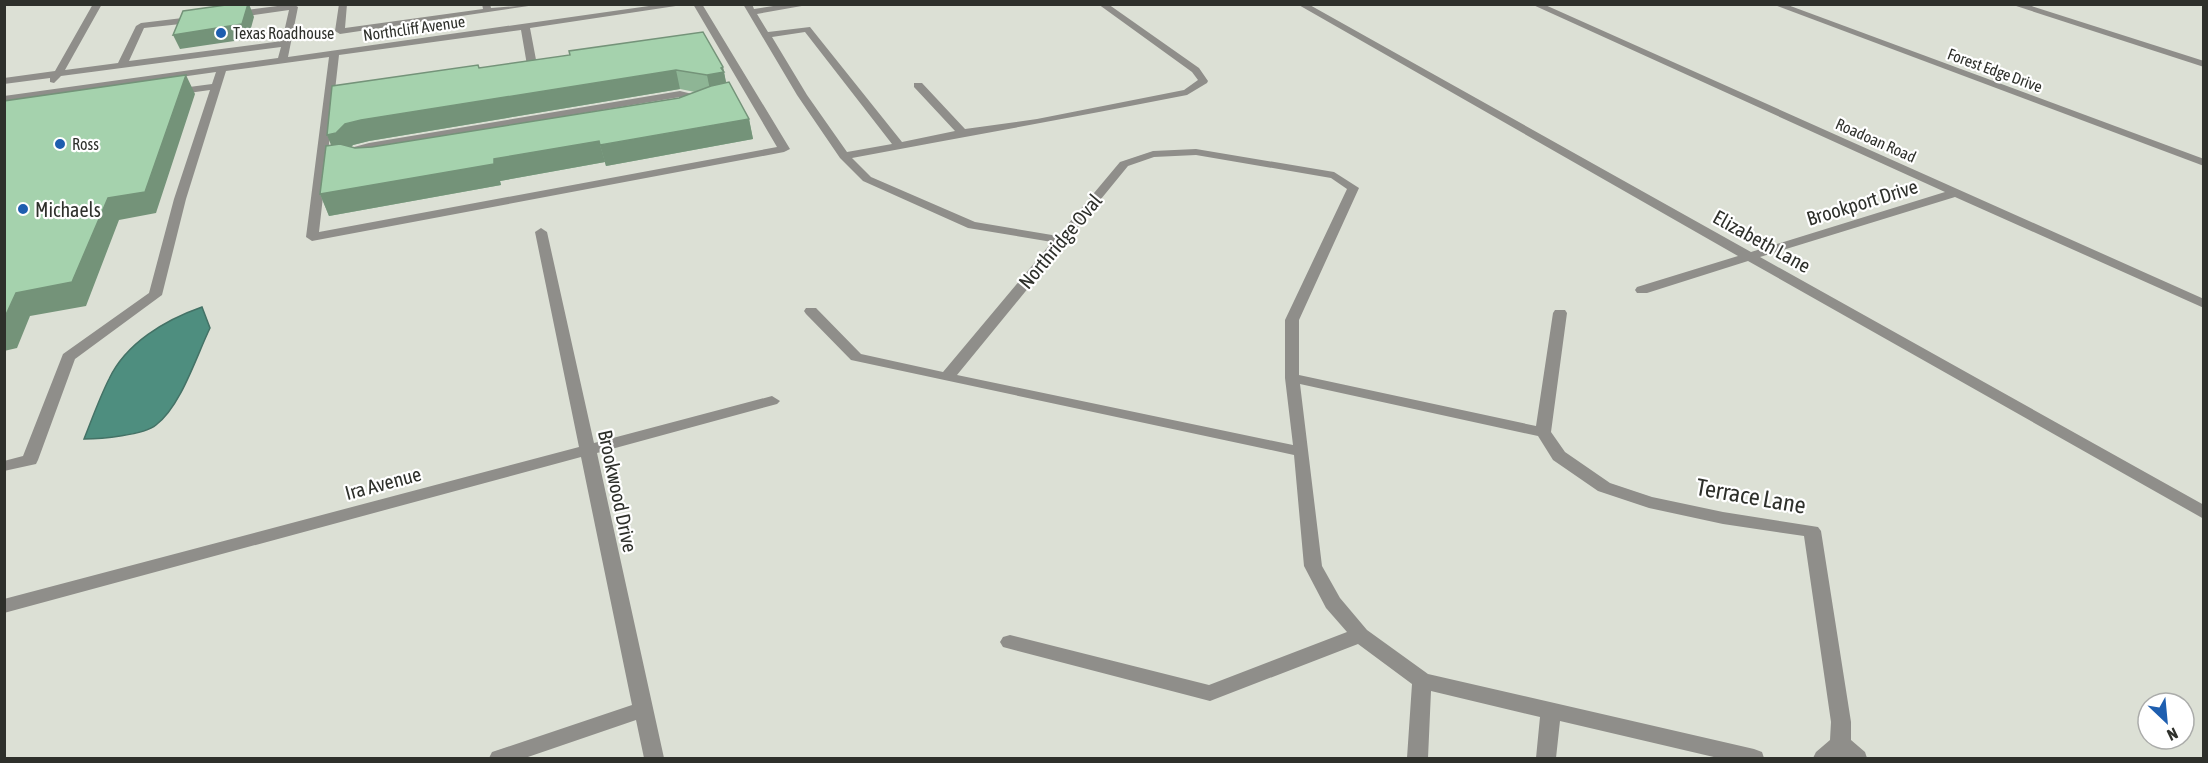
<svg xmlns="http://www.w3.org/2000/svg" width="2208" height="763" font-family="'Asap Condensed',sans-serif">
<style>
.water{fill:#4e8e7f;stroke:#447266;stroke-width:1.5}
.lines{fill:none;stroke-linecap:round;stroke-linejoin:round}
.minor{fill:#8f8e8a;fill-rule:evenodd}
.wall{fill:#8eb595;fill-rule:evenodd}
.shaded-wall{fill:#749379}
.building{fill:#a5d2ad;stroke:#749379;stroke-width:1.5}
.poi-dot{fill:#1e5eaf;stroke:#fff;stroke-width:2}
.labels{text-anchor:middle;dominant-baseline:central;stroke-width:4.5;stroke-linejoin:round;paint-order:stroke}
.far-street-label{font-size:16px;fill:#2e302b;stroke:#fff}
.far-poi-label{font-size:16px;fill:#2e302b;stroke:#fff;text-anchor:start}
.street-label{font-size:20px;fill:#2e302b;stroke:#fff}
.poi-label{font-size:20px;fill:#2e302b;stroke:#fff;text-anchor:start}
.near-street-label{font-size:24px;fill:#2e302b;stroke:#fff}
</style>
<rect width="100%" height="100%" fill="#dce0d5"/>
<path class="water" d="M202 307 210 328C196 357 181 406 156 425 144 435 101 439 84 439 92 419 99 399 109 379 126 343 165 320 202 307Z"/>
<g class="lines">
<g class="minor">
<polygon points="93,4 102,4 65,70 118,63 136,26 141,23 199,16 203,19 199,22 144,28 129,61 282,41 289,10 232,18 228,15 232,12 293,4 298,7 288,57 663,4 689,4 530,28 537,65 532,68 527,65 521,30 339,55 319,232 777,147 693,4 702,4 790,149 784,152 312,241 306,237 329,57 226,71 186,199 162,295 75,359 38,460 36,464 4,471 4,461 23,456 63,354 149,293 174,199 210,90 174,95 169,92 174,89 212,84 216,72 4,102 4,96 278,58 281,47 61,76 54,83 50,82 50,78 4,84 4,78 55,71"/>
<polygon points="339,4 347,4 345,28 483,9 482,4 490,4 491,8 542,4 340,34 335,31"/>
<path d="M743 4H752L754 9 786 4H813L757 14 768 32 810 27 902 142 955 131 914 87V83H922L965 129 1037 119 1184 90 1198 80 1192 72 1098 4H1108L1199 68 1208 81 1207 83 1187 95C1076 117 964 137 852 158L871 177 975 222 1058 236 1120 162 1153 151 1196 149 1334 172 1359 188 1299 320V375L1536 426 1553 313 1555 310H1565L1567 313 1551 432 1565 452 1610 483 1652 497 1723 512 1818 527 1821 531 1851 722V740L1865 752 1867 758H1813L1816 752 1830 740 1831 722 1804 536 1723 524 1649 508 1598 491 1553 460 1538 436 1300 384 1322 566 1340 598 1367 630 1428 674 1754 749 1762 752 1764 758H1718L1560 721 1556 758H1536L1540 717 1431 691 1428 758H1407L1412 684 1358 644 1210 701 1003 647 1000 642 1003 637 1010 635 1209 685 1347 632 1326 608 1304 566 1294 455 851 360 806 314 804 311 806 308H816L861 354 943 372 1052 242 968 228 863 181 840 158 797 95ZM805 32 892 144 847 152 807 95 772 37ZM1196 155 1331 178 1347 189 1285 320V378L1293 445 957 375 1128 166 1154 157Z"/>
<polygon points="1297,4 1308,4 1751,252 1945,192 1531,4 1543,4 2204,299 2204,308 1955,197 1760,257 2204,505 2204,519 1748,261 1647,293 1637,293 1635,290 1637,287 1738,256"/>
<polygon points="1772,4 1785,4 2204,159 2204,166"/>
<polygon points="2010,4 2025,4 2204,61 2204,67"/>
<path d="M680 91 713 99 708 102 680 97 370 149C361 152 357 160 349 162L343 159 354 147 369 143Z"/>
<polygon points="541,228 547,232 594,443 772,396 780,401 777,404 597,453 664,758 644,758 636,720 525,758 489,758 492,752 632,705 581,457 4,613 4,599 579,447 535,232"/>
</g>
</g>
<path class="wall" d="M478 65 479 68 723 67 726 83 749 119 753 139 606 166 605 162 500 181 501 185 329 216 320 194 332 145 327 135ZM680 89 695 92 679 98 372 147 355 148 351 147 353 145 369 141Z"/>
<g class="shaded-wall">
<polygon points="248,4 249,4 254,17 248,39 180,49 173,35"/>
<polygon points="723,67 727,87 711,95 707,75"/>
<polygon points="676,70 680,89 369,141 353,145 344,154 335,155 327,135 345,124 361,120"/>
<polygon points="186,75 195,94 156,213 119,220 86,306 30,316 17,348 4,351 4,319 16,293 108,198"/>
<polygon points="749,119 753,139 606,166 600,145"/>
<polygon points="599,141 605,162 500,181 501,185 329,216 320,194 494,159"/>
</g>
<g class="building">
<polygon points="233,4 248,4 242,24 173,35 183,11"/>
<polygon points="703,32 723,67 721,68 724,72 707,75 676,70 361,120 345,124 336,133 327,135 332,86 478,65 479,68 570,55 569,51"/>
<polygon points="186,75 145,192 108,198 72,282 16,293 4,319 4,101"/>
<polygon points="729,82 749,119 600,145 599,141 494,159 494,164 320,194 326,146 340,144 355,148 372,147 679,98 711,86"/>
</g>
<g class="poi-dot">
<circle cx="221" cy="33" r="6"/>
<circle cx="60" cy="144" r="6"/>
<circle cx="23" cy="209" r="6"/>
</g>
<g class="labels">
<g class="far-street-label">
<text transform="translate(414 28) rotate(-8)">Northcliff Avenue</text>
<text transform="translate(1995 70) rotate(20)">Forest Edge Drive</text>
<text transform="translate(1876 140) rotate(24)">Roadoan Road</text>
</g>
<g class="far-poi-label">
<text x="233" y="33">Texas Roadhouse</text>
<text x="72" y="144">Ross</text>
</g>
<g class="street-label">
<text transform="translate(1862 202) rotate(-17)">Brookport Drive</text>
<text transform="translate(1060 241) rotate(-50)">Northridge Oval</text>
<text transform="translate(1762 241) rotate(29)">Elizabeth Lane</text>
<text transform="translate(383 483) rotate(-15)">Ira Avenue</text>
<text transform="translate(618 491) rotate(78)">Brookwood Drive</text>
</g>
<g class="poi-label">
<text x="35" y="209">Michaels</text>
</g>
<g class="near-street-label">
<text transform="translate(1751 496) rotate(10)">Terrace Lane</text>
</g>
</g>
<rect width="2208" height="763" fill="none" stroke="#2e302b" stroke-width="12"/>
<g transform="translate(2166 721) rotate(154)"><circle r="28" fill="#ffffff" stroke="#abacaa" stroke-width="1.5"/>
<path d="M0-4.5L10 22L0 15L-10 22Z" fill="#1e5eaf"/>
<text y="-9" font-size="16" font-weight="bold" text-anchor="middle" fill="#2e302b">N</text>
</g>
</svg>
